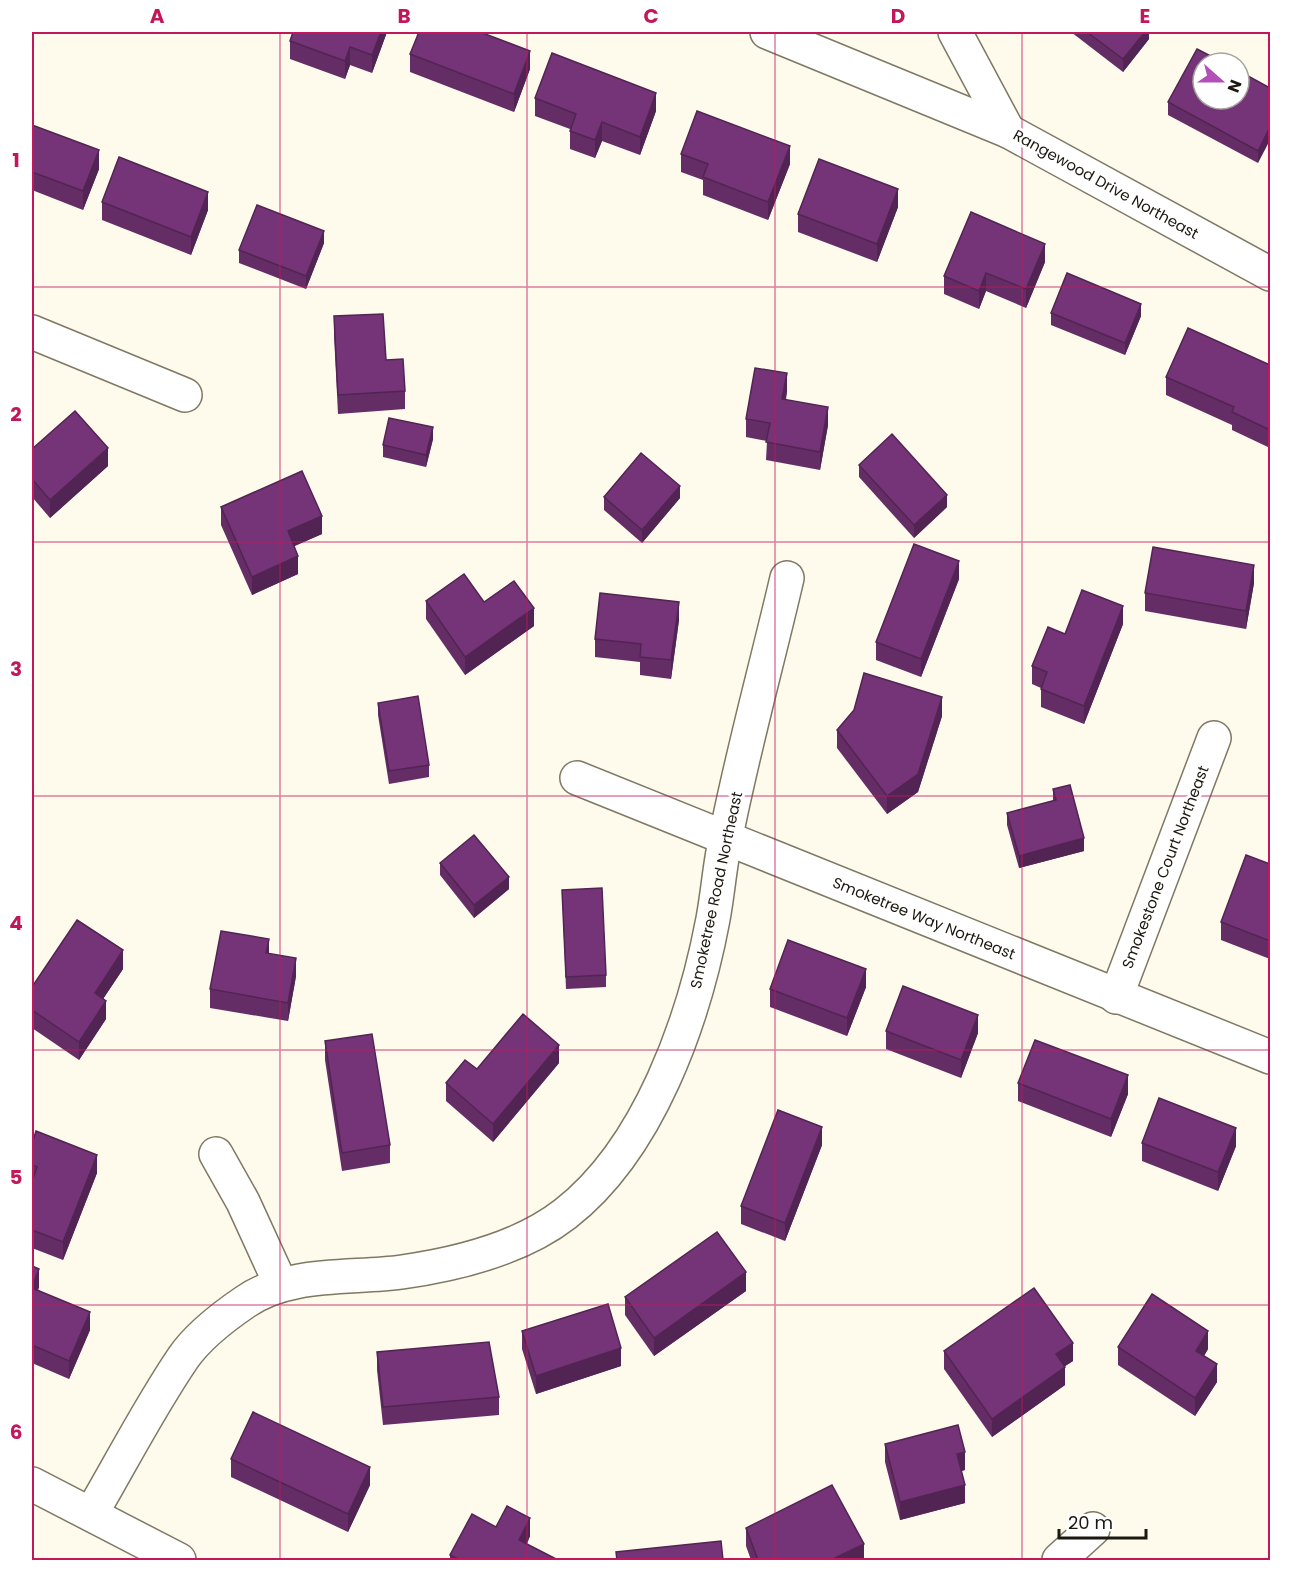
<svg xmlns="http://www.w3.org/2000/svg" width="1302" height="1592" font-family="Poppins,sans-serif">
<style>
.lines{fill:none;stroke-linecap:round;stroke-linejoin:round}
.street-casing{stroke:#7f7863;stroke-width:36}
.street{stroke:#fff;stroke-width:33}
.wall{fill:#652d66}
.shaded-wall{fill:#522453}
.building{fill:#753477;stroke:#522453;stroke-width:1.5}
.grid{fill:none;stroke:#c2185b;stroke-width:1.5;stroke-opacity:0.55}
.labels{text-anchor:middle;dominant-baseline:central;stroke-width:6;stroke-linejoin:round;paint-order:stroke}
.street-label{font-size:15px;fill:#1b1810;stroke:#fff}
.neatline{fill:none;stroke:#c2185b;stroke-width:2}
.grid-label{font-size:20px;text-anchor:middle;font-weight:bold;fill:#c2185b}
</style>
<rect width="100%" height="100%" fill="#fefaec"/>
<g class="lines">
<g class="street-casing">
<g id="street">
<polyline points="767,32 1008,131"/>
<polyline points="955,32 1008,131 1270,274"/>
<polyline points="32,332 185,395"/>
<polyline points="577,778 1270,1057"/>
<polyline points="1116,997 1214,738"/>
<polyline points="216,1154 243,1202 281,1285"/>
<polyline points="32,1484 179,1560"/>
<path d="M91 1514C121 1463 149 1408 183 1358 198 1336 223 1317 245 1302 289 1271 352 1279 402 1272 458 1264 520 1249 565 1214 649 1149 694 1020 713 919 718 892 720 863 726 836 743 750 767 664 787 578"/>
<polyline points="1059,1560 1093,1529"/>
</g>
</g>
<use href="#street" class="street"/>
</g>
<g class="wall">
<polygon points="387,32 372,73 350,65 345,79 290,59 290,41"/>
<polygon points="1071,32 1149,32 1149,39 1123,72"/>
<polygon points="410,54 530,69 514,112 410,72"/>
<polygon points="1270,88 1258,163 1168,115 1168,102"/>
<polygon points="535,98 656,111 640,155 602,141 595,158 570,149 570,129 535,116"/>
<polygon points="32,125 99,169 83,210 32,190"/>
<polygon points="681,154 790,164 768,220 703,195 703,180 681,172"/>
<polygon points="102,202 208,210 191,255 102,220"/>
<polygon points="898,207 877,262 798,232 798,214"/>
<polygon points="324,243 306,289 239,263 239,250"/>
<polygon points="1045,262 1026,308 986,291 979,309 944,294 944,276"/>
<polygon points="1051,313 1141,316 1125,355 1051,325"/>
<polygon points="334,316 386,360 405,391 405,409 338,414 334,335"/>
<polygon points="1270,365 1270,448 1232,430 1232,425 1166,395 1166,377"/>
<polygon points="787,391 786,400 828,425 820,470 766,460 767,441 746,437 746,419"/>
<polygon points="433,439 426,467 383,457 383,445"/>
<polygon points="32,449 108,466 50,518 32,497"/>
<polygon points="859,465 947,507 914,538 859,477"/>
<polygon points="604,497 680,498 642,543 604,510"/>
<polygon points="221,507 322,534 294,546 298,574 252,595 221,525"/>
<polygon points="959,579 921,677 876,660 876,642"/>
<polygon points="1254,583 1246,629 1145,611 1145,593"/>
<polygon points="426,601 484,602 534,626 465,675 426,619"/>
<polygon points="679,620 671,679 640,675 640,662 595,657 595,639"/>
<polygon points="1123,624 1084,724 1041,707 1041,688 1032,684 1032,666 1065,634"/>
<polygon points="378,703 429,765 429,777 389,784 378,715"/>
<polygon points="942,716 918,792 887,814 837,748 837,730"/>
<polygon points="1053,789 1084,851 1019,868 1007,825 1007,813 1053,801"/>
<polygon points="440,863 509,889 474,918 440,875"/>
<polygon points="1270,864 1270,959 1221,940 1221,922"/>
<polygon points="562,890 606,975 606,987 566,989"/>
<polygon points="269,954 296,976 288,1021 210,1008 210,989"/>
<polygon points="123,969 103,999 106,1019 79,1060 32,1028 32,987"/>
<polygon points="866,987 847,1036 770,1007 770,989"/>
<polygon points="886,1031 978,1033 961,1078 886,1049"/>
<polygon points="325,1041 390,1145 390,1163 342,1171 325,1060"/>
<polygon points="559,1063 493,1142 446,1101 446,1083"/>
<polygon points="1018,1083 1128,1094 1111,1137 1018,1101"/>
<polygon points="1142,1143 1236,1146 1218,1191 1142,1161"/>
<polygon points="32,1144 97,1173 63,1260 32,1248"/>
<polygon points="822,1145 785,1241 741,1224 741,1206"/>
<polygon points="32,1266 39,1287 38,1290 90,1330 69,1379 32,1363"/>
<polygon points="746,1291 654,1356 625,1315 625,1297"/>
<polygon points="522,1331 621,1366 536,1394 522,1349"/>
<polygon points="1118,1347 1208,1349 1204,1356 1217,1382 1195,1416 1118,1365"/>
<polygon points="944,1351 1073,1361 1065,1366 1065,1385 992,1437 944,1369"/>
<polygon points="377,1352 499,1397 499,1415 383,1425 377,1370"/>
<polygon points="885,1444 965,1470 961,1471 965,1503 900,1520 885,1462"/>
<polygon points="231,1459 370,1485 348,1532 231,1477"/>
<polygon points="496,1527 530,1536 527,1544 558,1560 450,1560 450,1555"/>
<polygon points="746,1528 864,1560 751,1560 746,1546"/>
</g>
<g class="shaded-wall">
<polygon points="381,32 387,32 372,73 372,55"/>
<polygon points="1145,32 1149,32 1149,39 1123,72 1123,59"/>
<polygon points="350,47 350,65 345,79 345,61"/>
<polygon points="530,51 530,69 514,112 514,94"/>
<polygon points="656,93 656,111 640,155 640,137"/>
<polygon points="602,122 602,141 595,158 595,140"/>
<polygon points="1270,127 1270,140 1258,163 1258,151"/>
<polygon points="790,146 790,164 768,220 768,202"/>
<polygon points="99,150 99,169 83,210 83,191"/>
<polygon points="898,189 898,207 877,262 877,244"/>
<polygon points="208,192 208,210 191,255 191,237"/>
<polygon points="324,231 324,243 306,289 306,276"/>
<polygon points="1045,244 1045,262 1026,308 1026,289"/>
<polygon points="986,273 986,291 979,309 979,291"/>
<polygon points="1141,304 1141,316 1125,355 1125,343"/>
<polygon points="787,373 787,391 782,417 782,399"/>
<polygon points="828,407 828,425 820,470 820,452"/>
<polygon points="433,427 433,439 426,467 426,455"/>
<polygon points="108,448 108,466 50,518 50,500"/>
<polygon points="680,486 680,498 642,543 642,530"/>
<polygon points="947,495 947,507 914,538 914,525"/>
<polygon points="322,516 322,534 288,549 288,531"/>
<polygon points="298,556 298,574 252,595 252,577"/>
<polygon points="959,561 959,579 921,677 921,659"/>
<polygon points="1254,565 1254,583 1246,629 1246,611"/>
<polygon points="679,602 679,620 671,679 671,660"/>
<polygon points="1123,606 1123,624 1084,724 1084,706"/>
<polygon points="534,608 534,626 465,675 465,657"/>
<polygon points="942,697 942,716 918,792 887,814 887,796"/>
<polygon points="1084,838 1084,851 1019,868 1019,856"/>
<polygon points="509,877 509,889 474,918 474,905"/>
<polygon points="269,939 269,957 266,953"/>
<polygon points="123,950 123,969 95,1011 95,993"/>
<polygon points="296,958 296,976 288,1021 288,1003"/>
<polygon points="866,969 866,987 847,1036 847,1018"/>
<polygon points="106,1001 106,1019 79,1060 79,1042"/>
<polygon points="978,1015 978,1033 961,1078 961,1060"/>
<polygon points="559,1045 559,1063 493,1142 493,1124"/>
<polygon points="1128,1075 1128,1094 1111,1137 1111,1119"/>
<polygon points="822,1127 822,1145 785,1241 785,1223"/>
<polygon points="1236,1128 1236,1146 1218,1191 1218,1172"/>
<polygon points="97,1155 97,1173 63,1260 63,1242"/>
<polygon points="39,1269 39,1287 32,1305 32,1287"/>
<polygon points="746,1272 746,1291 654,1356 654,1338"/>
<polygon points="90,1312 90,1330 69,1379 69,1361"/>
<polygon points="1208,1331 1208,1349 1196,1369 1196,1351"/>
<polygon points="1073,1343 1073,1361 1056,1372 1056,1354"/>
<polygon points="621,1348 621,1366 536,1394 536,1376"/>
<polygon points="1217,1364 1217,1382 1195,1416 1195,1398"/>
<polygon points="1065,1367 1065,1385 992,1437 992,1419"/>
<polygon points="965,1452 965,1470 957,1472 957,1454"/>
<polygon points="370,1467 370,1485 348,1532 348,1514"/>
<polygon points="965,1485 965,1503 900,1520 900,1502"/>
<polygon points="530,1518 530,1536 519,1558 519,1540"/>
<polygon points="864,1544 864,1560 831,1560"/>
</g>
<g class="building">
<polygon points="293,32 381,32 372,55 350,47 345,61 290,41"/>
<polygon points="419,32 480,32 530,51 514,94 410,54"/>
<polygon points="1087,32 1145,32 1123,59"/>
<polygon points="1197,49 1224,63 1203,63 1203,99 1239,99 1239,71 1270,88 1270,127 1258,151 1168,102"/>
<polygon points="552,53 656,93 640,137 602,122 595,140 570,131 576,114 535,98"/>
<polygon points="697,111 790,146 768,202 703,177 708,164 681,154"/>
<polygon points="32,125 99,150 83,191 32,172"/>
<polygon points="119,157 208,192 191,237 102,202"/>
<polygon points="819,159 898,189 877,244 798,214"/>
<polygon points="257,205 324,231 306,276 239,250"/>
<polygon points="971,212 1045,244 1026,289 986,273 979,291 944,276"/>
<polygon points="1067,273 1141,304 1125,343 1051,313"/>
<polygon points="383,314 386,360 403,359 405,391 338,395 334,316"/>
<polygon points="1188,328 1270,365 1270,430 1232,412 1234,407 1166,377"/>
<polygon points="755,368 787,373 782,399 828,407 820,452 766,442 770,423 746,419"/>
<polygon points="75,411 108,448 50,500 32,479 32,449"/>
<polygon points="389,418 433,427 426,455 383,445"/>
<polygon points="892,434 947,495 914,525 859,465"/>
<polygon points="641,453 680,486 642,530 604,497"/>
<polygon points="302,471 322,516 288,531 298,556 252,577 221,507"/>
<polygon points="914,544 959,561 921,659 876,642"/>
<polygon points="1153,547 1254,565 1246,611 1145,593"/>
<polygon points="464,574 484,602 514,581 534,608 465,657 426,601"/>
<polygon points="1082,590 1123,606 1084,706 1041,689 1047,672 1032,666 1048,627 1065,634"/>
<polygon points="600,593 679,602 671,660 640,657 641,644 595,639"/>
<polygon points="864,673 942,697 918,774 887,796 837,730 854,710"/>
<polygon points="418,696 429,765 389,771 378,703"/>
<polygon points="1070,785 1084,838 1019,856 1007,813 1056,800 1053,789"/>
<polygon points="474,835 509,877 474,905 440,863"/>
<polygon points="1246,855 1270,864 1270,941 1221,922"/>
<polygon points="602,888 606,975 566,977 562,890"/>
<polygon points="77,920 123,950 95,993 106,1001 79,1042 32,1010 32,987"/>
<polygon points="221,931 269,939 266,953 296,958 288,1003 210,989"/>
<polygon points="788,940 866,969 847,1018 770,989"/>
<polygon points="903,986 978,1015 961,1060 886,1031"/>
<polygon points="523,1014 559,1045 493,1124 446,1083 465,1060 477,1069"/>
<polygon points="372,1034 390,1145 342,1153 325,1041"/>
<polygon points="1035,1040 1128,1075 1111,1119 1018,1083"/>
<polygon points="1159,1098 1236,1128 1218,1172 1142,1143"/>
<polygon points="778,1110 822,1127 785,1223 741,1206"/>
<polygon points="36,1131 97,1155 63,1242 32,1230 32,1182 37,1167 32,1165 32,1144"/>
<polygon points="717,1232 746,1272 654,1338 625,1297"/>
<polygon points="32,1266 39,1269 32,1287"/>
<polygon points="32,1288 90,1312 69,1361 32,1345"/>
<polygon points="1034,1288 1073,1343 1056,1354 1065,1367 992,1419 944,1351"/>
<polygon points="1152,1294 1208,1331 1196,1351 1217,1364 1195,1398 1118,1347"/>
<polygon points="608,1304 621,1348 536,1376 522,1331"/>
<polygon points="489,1342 499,1397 383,1407 377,1352"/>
<polygon points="253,1412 370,1467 348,1514 231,1459"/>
<polygon points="958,1425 965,1452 957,1454 965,1485 900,1502 885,1444"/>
<polygon points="832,1485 864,1544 831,1560 758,1560 746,1528"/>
<polygon points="507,1506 530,1518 519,1540 558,1560 460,1560 450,1555 472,1514 496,1527"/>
<polygon points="721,1541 723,1560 617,1560 616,1552"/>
</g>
<path class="grid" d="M280 32V1560M527 32V1560M775 32V1560M1022 32V1560M32 287H1270M32 542H1270M32 796H1270M32 1050H1270M32 1305H1270"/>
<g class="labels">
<g class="street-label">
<text transform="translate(1106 184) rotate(29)">Rangewood Drive Northeast</text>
<text transform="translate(1165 867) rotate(-69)">Smokestone Court Northeast</text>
<text transform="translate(716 890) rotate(-78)">Smoketree Road Northeast</text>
<text transform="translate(924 918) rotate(22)">Smoketree Way Northeast</text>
</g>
</g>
<rect width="1302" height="1592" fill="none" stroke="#ffffff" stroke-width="66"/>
<g transform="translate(1221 81) rotate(111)"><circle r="28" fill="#ffffff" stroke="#a4a39f" stroke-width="1.5"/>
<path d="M0-4.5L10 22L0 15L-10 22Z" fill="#b250b7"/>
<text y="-9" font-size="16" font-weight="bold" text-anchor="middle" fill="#1b1810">N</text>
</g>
<path d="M1059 1529v9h87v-9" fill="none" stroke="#1b1810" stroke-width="3"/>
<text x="1068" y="1529" font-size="18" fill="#1b1810" stroke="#ffffff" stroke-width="4.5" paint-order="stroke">20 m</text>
<rect x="33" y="33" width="1236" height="1526" class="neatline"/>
<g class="grid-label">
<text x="157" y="23">A</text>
<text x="404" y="23">B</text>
<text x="651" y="23">C</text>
<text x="898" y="23">D</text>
<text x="1145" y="23">E</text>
<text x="16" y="167">1</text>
<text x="16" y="421">2</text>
<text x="16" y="676">3</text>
<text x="16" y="930">4</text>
<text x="16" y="1184">5</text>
<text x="16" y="1439">6</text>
</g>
</svg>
